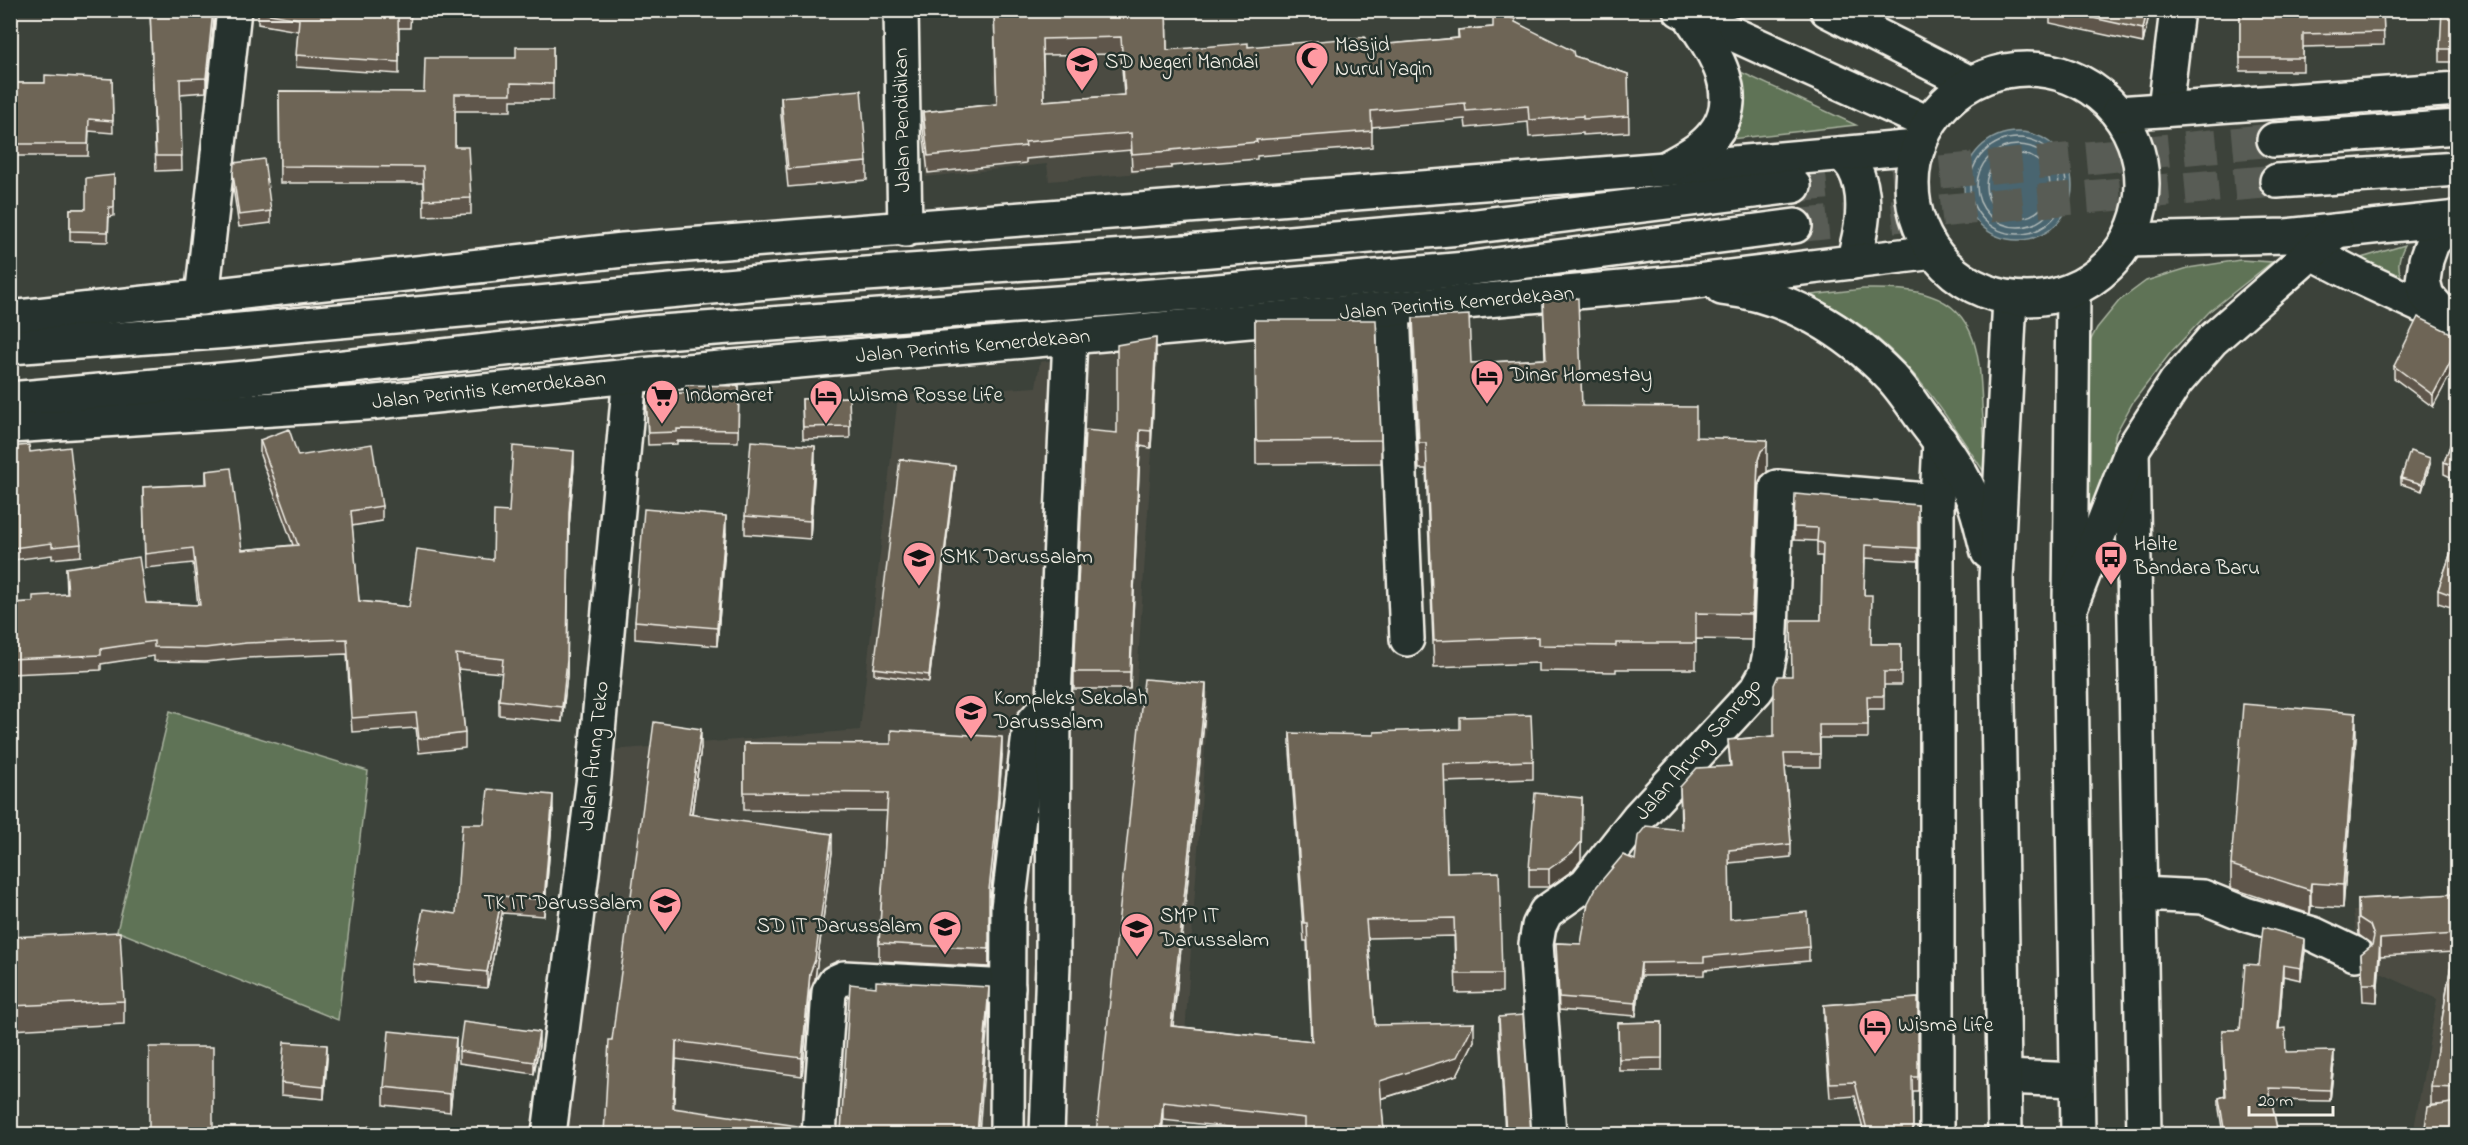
<svg xmlns="http://www.w3.org/2000/svg" width="2468" height="1145" font-family="'Indie Flower',sans-serif">
<style>
.built{fill:#4b4c43}
.green{fill:#5e7356;stroke:#a9b29f;stroke-width:1.5}
.water{fill:#49656f;stroke:#8d9d9f;stroke-width:1.5}
.lines{fill:none;stroke-linecap:round;stroke-linejoin:round}
.shore{stroke:#b0b9b8;stroke-width:1.5}
.highway-tunnel{stroke:#585c54;stroke-width:33;stroke-dasharray:33 16;stroke-linecap:butt}
.minor-casing{stroke:#f4f1e8;stroke-width:38}
.major-casing{stroke:#f4f1e8;stroke-width:38}
.highway-casing{stroke:#f4f1e8;stroke-width:38}
.minor{stroke:#26332d;stroke-width:33}
.major{stroke:#26332d;stroke-width:33}
.highway{stroke:#26332d;stroke-width:33}
.wall{fill:#5f574b;stroke:#f4f1e8;stroke-width:1.5;fill-rule:evenodd}
.shaded-wall{fill:#4d473d;stroke:#f4f1e8;stroke-width:1.5}
.building{fill:#6e6557;stroke:#f4f1e8;stroke-width:1.5;fill-rule:evenodd}
.labels{text-anchor:middle;dominant-baseline:central;stroke-width:5;stroke-linejoin:round;paint-order:stroke}
.poi-label{font-size:21px;fill:#f4f1e8;stroke:#26332d;text-anchor:start}
.street-label{font-size:21px;fill:#f4f1e8;stroke:#26332d}
</style>
<rect width="100%" height="100%" fill="#3c423a"/>
<filter id="ink" filterUnits="userSpaceOnUse"><feTurbulence type="fractalNoise" baseFrequency=".0167" numOctaves="2"/><feDisplacementMap in="SourceGraphic" scale="12" xChannelSelector="R" yChannelSelector="G"/><feConvolveMatrix kernelMatrix="1 2 1 2 8 2 1 2 1" color-interpolation-filters="sRGB"/></filter>
<g filter="url(#ink)">
<g class="built">
<polygon points="1043,10 1168,11 1173,170 1049,181 1047,164 926,177 921,126 994,118 993,13"/>
<polygon points="1159,344 1136,693 1209,692 1178,1134 561,1134 612,750 860,730 898,396 1036,387 1040,362"/>
<polygon points="2457,909 2457,1134 2413,1134 2437,999 2361,964 2353,911"/>
</g>
<g class="green">
<polygon points="1732,68 1856,125 1722,140"/>
<path d="M2405 245C2397 260 2397 268 2404 284L2351 261Z"/>
<polygon points="2240,260 2272,262 2210,311 2171,352 2133,402 2116,433 2107,472 2087,514 2080,361 2097,328 2119,301 2146,281 2188,268"/>
<path d="M1863 289C1885 289 1910 288 1931 296 1979 312 1980 364 1982 406 1984 429 1985 452 1986 475 1954 427 1922 375 1877 338 1857 321 1834 308 1811 295Z"/>
<polygon points="170,711 368,771 338,1020 117,931"/>
</g>
<circle class="water" cx="2018" cy="186" r="54"/>
<g class="lines">
<g class="shore">
<circle cx="2018" cy="186" r="48"/>
<circle cx="2018" cy="186" r="41"/>
<circle cx="2018" cy="186" r="32"/>
</g>
<g class="highway-tunnel">
<polyline points="1794,186 2274,140"/>
<polyline points="1795,226 2038,201 2277,181"/>
</g>
<g class="minor-casing">
<g id="minor">
<polyline points="901,10 905,230"/>
<polyline points="2165,108 2177,10"/>
<polyline points="2311,252 2361,278 2458,323"/>
<polyline points="202,298 234,10"/>
<polyline points="1393,310 1407,639"/>
<polyline points="2446,317 2427,296 2423,281 2426,260 2432,243 2454,218"/>
<polyline points="2132,450 2144,1134"/>
<polyline points="2140,894 2203,897 2245,914 2313,934 2355,954"/>
<polyline points="549,1134 594,777 630,376"/>
<polyline points="819,1134 829,992 835,982 844,978 1008,987"/>
<polyline points="1007,1134 1008,908 1029,734 1032,724 1054,699"/>
<polyline points="1047,1134 1053,963 1054,699 1070,338"/>
<polyline points="1549,1134 1536,944 1539,926 1546,912 1586,884 1638,818 1757,689 1766,673 1770,653 1777,487 1937,501"/>
<polyline points="1937,1134 1937,501 1940,441"/>
</g>
</g>
<g class="major-casing">
<g id="major">
<path d="M1842 154C1846 158 1851 163 1854 168 1870 197 1861 233 1853 262"/>
<path d="M1722 288C1788 295 1846 330 1892 378 1904 391 1914 407 1925 422 1943 445 1962 472 1973 499 1980 516 1983 535 1988 552"/>
<polyline points="2073,290 2070,608 2078,1134"/>
<polyline points="10,318 623,250 1665,169 1917,147"/>
<polyline points="10,426 366,403 630,376 1689,282 1934,252"/>
<polyline points="2004,1077 2077,1080"/>
<polyline points="2005,1134 1996,579 2010,298"/>
</g>
</g>
<g class="highway-casing">
<g id="highway">
<polyline points="1680,10 1926,122"/>
<polyline points="1827,10 1968,82"/>
<circle cx="2027" cy="184" r="115"/>
<polyline points="2118,113 2458,89"/>
<polyline points="2274,140 2458,127"/>
<path d="M1665 169C1682 159 1702 150 1714 134 1746 95 1712 49 1690 16"/>
<polyline points="2277,181 2458,169"/>
<polyline points="2128,240 2286,236 2458,218"/>
<polyline points="10,347 229,331 823,277 1199,251 1460,228 1794,186"/>
<polyline points="10,399 245,378 648,333 1206,292 1466,269 1795,226"/>
<polyline points="2070,608 2132,450 2176,382 2212,340 2336,231"/>
</g>
</g>
<use href="#minor" class="minor"/>
<use href="#major" class="major"/>
<use href="#highway" class="highway"/>
</g>
<g class="wall">
<polygon points="107,10 135,10 107,11"/>
<polygon points="150,10 215,10 206,92 180,94 182,170 156,171"/>
<polygon points="258,10 411,10 410,28 399,28 399,74 296,67 298,31 258,24"/>
<path d="M994 10H1166L1167 50 1248 47 1365 46 1458 38V30L1493 27 1515 22 1574 56 1628 74 1629 132 1583 135V133L1529 137 1528 122 1466 128 1465 119 1372 127V147L1257 156V159L1171 166V168L1132 171 1131 150 1026 159V163L928 173 923 129V112L997 104ZM1121 54 1124 95 1044 101 1043 55Z"/>
<polygon points="1306,10 1364,10 1364,15"/>
<polygon points="2050,10 2150,10 2143,43 2050,23"/>
<polygon points="2240,10 2383,10 2384,45 2303,47 2303,71 2240,71"/>
<polygon points="2457,10 2457,62 2440,62 2440,49"/>
<polygon points="553,47 553,100 511,100 511,111 455,111 455,147 471,198 471,214 424,216 423,183 280,183 279,91 424,92 516,58"/>
<polygon points="112,79 113,133 89,131 88,156 10,156 10,83 45,83"/>
<polygon points="781,97 867,162 867,180 788,187 781,115"/>
<polygon points="233,174 271,211 271,223 239,227 233,187"/>
<polygon points="114,175 114,216 109,217 108,242 70,241 70,209 86,209"/>
<polygon points="1543,300 1582,406 1696,437 1767,472 1761,477 1758,486 1752,640 1696,639 1696,669 1616,669 1616,672 1538,671 1538,663 1434,667 1426,469 1419,469 1413,344 1413,318 1471,363 1545,359"/>
<polygon points="1255,320 1381,440 1381,463 1256,464"/>
<polygon points="2457,336 2433,407 2394,378 2394,366"/>
<polygon points="1156,355 1151,448 1140,446 1130,689 1074,689 1074,672 1117,433"/>
<polygon points="739,386 738,442 677,441 677,444 648,445 646,394 686,393"/>
<polygon points="849,397 850,438 803,439 802,399"/>
<polygon points="2457,427 2457,480 2444,474 2444,462"/>
<polygon points="260,440 298,456 382,506 382,521 352,526 359,601 409,607 493,560 509,512 574,466 569,528 567,675 562,722 499,715 499,700 502,673 458,669 465,733 465,748 419,753 416,728 352,732 347,654 246,658 205,662 154,661 154,656 101,664 101,670 10,674 10,603 33,602 67,594 66,568 146,603 198,605 193,563 145,568 143,487 206,484 206,471 242,550 293,545 260,455"/>
<polygon points="10,447 30,452 81,544 81,556 52,559 52,555 13,560 12,557 10,557"/>
<polygon points="815,464 810,539 745,534 745,516"/>
<polygon points="2430,464 2422,491 2401,484 2401,478"/>
<polygon points="955,472 929,682 874,674 874,668"/>
<polygon points="1918,505 1918,561 1865,558 1864,595 1871,644 1901,644 1901,685 1884,685 1884,709 1868,709 1868,738 1820,738 1820,767 1785,767 1791,844 1791,857 1729,863 1730,919 1809,947 1809,961 1704,970 1704,975 1641,976 1636,1016 1559,1010 1556,943 1581,944 1635,860 1681,830 1680,787 1730,766 1728,740 1774,736 1792,676 1821,620 1822,556 1817,556 1817,541 1794,540 1794,527"/>
<polygon points="726,534 717,646 635,639 635,621"/>
<polygon points="2457,535 2457,609 2438,603 2438,590"/>
<polygon points="1206,702 1173,1026 1311,1041 1307,941 1304,941 1290,751 1290,733 1533,761 1533,779 1444,782 1447,873 1502,974 1502,992 1456,993 1454,936 1368,938 1375,1025 1474,1041 1457,1075 1381,1099 1384,1132 1388,1134 1294,1134 1163,1120 1162,1134 1096,1134"/>
<polygon points="2356,736 2343,908 2311,906 2310,914 2231,888 2231,865"/>
<polygon points="744,743 1002,755 995,855 989,908 989,967 879,961 879,943 887,811 744,810"/>
<polygon points="701,747 692,815 832,852 815,979 810,991 802,1076 676,1059 673,1108 604,1134 612,1040"/>
<polygon points="553,811 544,916 502,913 487,988 413,981 413,964 456,914 484,824"/>
<polygon points="1581,860 1573,870 1549,887 1529,887 1529,869"/>
<polygon points="2457,894 2457,1134 2440,1105 2431,1105 2431,1087 2453,952 2380,956 2377,1002 2363,1001 2361,954 2371,946 2370,943 2359,935 2358,916 2358,899"/>
<polygon points="10,937 124,1001 124,1024 10,1030"/>
<polygon points="2305,951 2301,980 2283,976 2279,1029 2286,1052 2334,1062 2330,1101 2271,1100 2278,1134 2223,1134 2219,1109 2219,1098 2225,1096 2222,1030 2240,1030 2259,965"/>
<polygon points="1918,998 1918,1091 1913,1091 1913,1134 1864,1134 1855,1096 1830,1098 1824,1019 1824,1005"/>
<polygon points="1499,1017 1531,1134 1505,1134 1499,1035"/>
<polygon points="1662,1022 1662,1071 1619,1071 1618,1023"/>
<polygon points="539,1045 534,1074 459,1063 459,1051"/>
<polygon points="456,1056 450,1112 384,1105 384,1087"/>
<polygon points="327,1058 324,1099 281,1095 281,1083"/>
</g>
<g class="shaded-wall">
<polygon points="213,10 215,10 206,92 206,78"/>
<polygon points="2147,10 2150,10 2143,43 2143,29"/>
<polygon points="1156,338 1156,355 1151,448 1151,431"/>
<polygon points="2457,349 2457,362 2433,407 2433,395"/>
<polygon points="1140,430 1140,446 1130,689 1130,672"/>
<polygon points="1767,440 1767,472 1761,477 1758,486 1752,640 1752,614 1758,460 1761,451"/>
<polygon points="815,446 815,464 810,539 810,521"/>
<polygon points="574,451 574,466 569,528 567,675 562,722 569,513"/>
<polygon points="2430,458 2430,464 2422,491 2422,484"/>
<polygon points="955,466 955,472 929,682 929,675"/>
<polygon points="726,516 726,534 717,646 717,628"/>
<polygon points="1206,684 1206,702 1171,1044 1171,1026"/>
<polygon points="2356,713 2356,736 2343,908 2343,885"/>
<polygon points="701,729 701,747 689,832 689,814"/>
<polygon points="1002,737 1002,755 995,855 989,908 989,967 989,890"/>
<polygon points="553,795 553,811 544,916 544,900"/>
<polygon points="1582,798 1581,860 1573,870 1549,887 1549,869"/>
<polygon points="832,834 832,852 815,979 810,991 802,1076 802,1058 810,973"/>
<polygon points="2311,883 2311,906 2310,914 2310,890"/>
<polygon points="502,896 502,913 487,988 487,972"/>
<polygon points="2305,939 2305,951 2301,980 2301,968"/>
<polygon points="2380,939 2380,956 2377,1002 2377,984"/>
<polygon points="1641,963 1641,976 1636,1016 1636,1003"/>
<polygon points="2283,965 2283,976 2278,1040 2278,1029"/>
<polygon points="989,987 989,1005 979,1134 977,1134"/>
<polygon points="1474,1023 1474,1041 1457,1075 1380,1099 1380,1081"/>
<polygon points="539,1032 539,1045 534,1074 534,1062"/>
<polygon points="456,1038 456,1056 450,1112 450,1094"/>
<polygon points="676,1041 676,1059 673,1126 673,1108"/>
<polygon points="327,1045 327,1058 324,1099 324,1087"/>
<polygon points="2334,1051 2334,1062 2330,1101 2330,1090"/>
<polygon points="1163,1102 1163,1120 1162,1134 1160,1134"/>
</g>
<g class="building">
<polygon points="150,10 213,10 206,78 180,79 182,156 156,156"/>
<polygon points="258,10 411,10 410,16 398,15 399,62 296,55 299,19 258,12"/>
<path d="M994 10H1166L1167 50 1248 43V47L1365 37V46L1459 38 1458 30 1493 27V11L1515 19V22L1573 51 1574 56 1628 74 1629 116 1583 119V116L1529 120 1528 106 1466 111 1465 103 1371 111 1372 131 1256 140 1257 142 1171 150V151L1132 154 1131 133 1025 142 1026 146 928 156 923 112 997 104ZM1121 37 1125 95 1044 101 1042 39Z"/>
<polygon points="2057,10 2147,10 2143,29"/>
<polygon points="2240,10 2383,10 2384,32 2303,34 2303,58 2240,58"/>
<polygon points="2442,10 2457,10 2457,49 2440,49"/>
<polygon points="516,47 553,47 553,84 511,83 511,94 455,94 455,147 468,147 471,198 424,200 423,167 280,166 279,91 424,92 425,58 516,58"/>
<polygon points="45,75 112,79 113,121 89,119 88,144 10,144 10,83 45,83"/>
<polygon points="861,90 867,162 788,169 781,97"/>
<polygon points="264,159 271,211 239,215 233,174 234,163"/>
<polygon points="114,175 114,207 109,207 108,232 70,231 70,209 86,209 86,178"/>
<polygon points="1578,298 1582,406 1696,407 1696,437 1767,440 1767,446 1761,451 1758,460 1752,614 1696,613 1696,643 1616,643 1616,646 1538,645 1538,637 1434,641 1426,443 1419,443 1413,318 1469,315 1471,363 1546,359 1543,300"/>
<polygon points="2418,317 2457,336 2457,349 2433,395 2394,366"/>
<polygon points="1255,320 1376,320 1381,440 1256,441"/>
<polygon points="1156,338 1151,431 1140,430 1130,672 1074,672 1085,430 1117,433 1117,345"/>
<polygon points="686,385 739,386 738,430 677,429 677,432 648,433 646,394 686,393"/>
<polygon points="849,397 850,426 803,427 802,399"/>
<polygon points="2457,427 2457,467 2444,462"/>
<polygon points="289,429 298,456 372,444 382,506 351,511 359,601 409,607 417,549 493,560 494,511 509,512 513,446 574,451 569,513 567,660 562,707 499,700 503,659 456,654 465,733 419,739 416,713 352,718 347,639 246,643 205,648 154,647 154,641 101,649 101,655 10,659 10,603 33,602 33,596 68,594 66,568 139,557 146,603 200,605 193,548 145,554 143,487 207,484 206,471 231,468 242,550 298,545 260,440"/>
<polygon points="751,441 815,446 810,521 745,516"/>
<polygon points="29,445 30,452 70,447 81,544 52,547 52,543 13,548 12,545 10,545 10,447"/>
<polygon points="2410,451 2430,458 2422,484 2401,478"/>
<polygon points="900,459 955,466 929,675 874,668"/>
<polygon points="1795,494 1918,505 1918,548 1865,545 1864,595 1872,595 1871,644 1901,644 1901,672 1884,672 1884,696 1867,696 1868,725 1819,725 1820,754 1784,754 1791,844 1729,850 1730,919 1807,912 1809,947 1704,957 1704,962 1641,963 1636,1003 1559,997 1556,943 1581,944 1588,903 1597,886 1623,855 1635,860 1638,836 1646,826 1682,830 1680,787 1697,768 1731,766 1728,740 1774,736 1774,685 1778,676 1792,676 1791,620 1821,620 1823,543 1817,542 1818,528 1794,527"/>
<polygon points="644,509 726,516 717,628 635,621"/>
<polygon points="2457,535 2457,597 2438,590"/>
<polygon points="1144,679 1206,684 1171,1026 1312,1041 1307,923 1304,923 1290,733 1374,735 1374,732 1460,729 1460,717 1531,715 1533,761 1444,764 1447,873 1499,872 1502,974 1456,974 1454,918 1366,920 1375,1025 1474,1023 1457,1057 1380,1081 1384,1132 1388,1132 1388,1134 1305,1134 1305,1118 1163,1102 1160,1134 1096,1134"/>
<polygon points="2243,704 2356,713 2343,885 2311,883 2310,890 2231,865"/>
<polygon points="654,722 701,729 689,814 832,834 815,960 810,973 802,1058 676,1041 673,1108 805,1127 809,1132 817,1134 604,1134 609,1040 612,1040"/>
<polygon points="891,730 1002,737 995,837 989,890 989,949 879,943 888,793 744,792 744,743 891,744"/>
<polygon points="488,789 553,795 544,900 502,896 487,972 413,964 423,909 456,914 462,824 484,824"/>
<polygon points="1535,793 1582,798 1581,842 1573,852 1549,869 1529,869"/>
<polygon points="2457,894 2457,1088 2431,1087 2456,934 2380,939 2377,984 2363,984 2361,954 2372,945 2374,936 2370,925 2359,918 2358,899"/>
<polygon points="2263,927 2305,939 2301,968 2283,965 2278,1029 2285,1028 2286,1052 2334,1051 2330,1090 2269,1088 2278,1134 2225,1134 2219,1098 2226,1096 2222,1030 2240,1030 2245,964 2259,965"/>
<polygon points="120,932 124,1001 10,1006 10,937"/>
<polygon points="876,981 989,987 977,1134 817,1134 830,1131 841,1132 850,984 876,987"/>
<polygon points="1918,998 1918,1077 1912,1077 1913,1134 1868,1134 1855,1082 1830,1083 1824,1005"/>
<polygon points="1523,1015 1531,1134 1506,1134 1499,1017"/>
<polygon points="463,1022 539,1032 534,1062 459,1051"/>
<polygon points="1662,1022 1662,1058 1619,1059 1618,1023"/>
<polygon points="389,1031 456,1038 450,1094 384,1087"/>
<polygon points="284,1042 327,1045 324,1087 281,1083"/>
<rect x="149" y="1047" width="64" height="87"/>
<polygon points="2457,1102 2457,1134 2424,1134 2428,1107"/>
<polygon points="369,1126 408,1134 367,1134"/>
</g>
</g>
<defs>
<g id="mosque-pin" transform="scale(1.725)"><path d="M0 17L-7.5 6A9.5 9.5 0 1 1 7.5 6Z" fill="#ff9aa2" stroke="#26332d"/><path d="M3.5-4.9A6 6 0 1 0 3.5 4.9A5 5 0 1 1 3.5-4.9Z" fill="#111"/></g>
<g id="school-pin" transform="scale(1.725)"><path d="M0 17L-7.5 6A9.5 9.5 0 1 1 7.5 6Z" fill="#ff9aa2" stroke="#26332d"/><path d="M0-5L7-2L0 1L-7-2ZM-4 1L0 2.5L4 1V4Q0 6-4 4Z" fill="#111"/></g>
<g id="hotel-pin" transform="scale(1.725)"><path d="M0 17L-7.5 6A9.5 9.5 0 1 1 7.5 6Z" fill="#ff9aa2" stroke="#26332d"/><path d="M-6-4.5h1.5V1H6V5H4.5V3h-9V5H-6ZM-4 0a1.8 1.8 0 1 1 3.6 0ZM.5 0V-2.5h3Q6-2.5 6 0Z" fill="#111"/></g>
<g id="supermarket-pin" transform="scale(1.725)"><path d="M0 17L-7.5 6A9.5 9.5 0 1 1 7.5 6Z" fill="#ff9aa2" stroke="#26332d"/><path d="M-6-5.5h2.5l.6 2H6L4.5 2H-2.5L-4.4-4H-6ZM-1.5 3.2a1.3 1.3 0 1 0 .1 0ZM3 3.2a1.3 1.3 0 1 0 .1 0Z" fill="#111"/></g>
<g id="bus-pin" transform="scale(1.725)"><path d="M0 17L-7.5 6A9.5 9.5 0 1 1 7.5 6Z" fill="#ff9aa2" stroke="#26332d"/><path d="M-5-6H5V4H4V6H2V4H-2V6H-4V4H-5ZM-3.5-4V0h7V-4ZM-3.5 1.2v1.5H-2V1.2ZM2 1.2v1.5H3.5V1.2Z" fill="#111"/></g>
</defs>
<g fill-rule="evenodd">
<use href="#mosque-pin" x="1312" y="58"/>
<use href="#school-pin" x="1082" y="63"/>
<use href="#hotel-pin" x="1487" y="376"/>
<use href="#supermarket-pin" x="662" y="396"/>
<use href="#hotel-pin" x="826" y="396"/>
<use href="#bus-pin" x="2111" y="557"/>
<use href="#school-pin" x="919" y="558"/>
<use href="#school-pin" x="971" y="711"/>
<use href="#school-pin" x="665" y="904"/>
<use href="#school-pin" x="945" y="927"/>
<use href="#school-pin" x="1137" y="929"/>
<use href="#hotel-pin" x="1875" y="1026"/>
</g>
<g class="labels">
<g class="poi-label">
<text x="1335" y="46">Masjid<tspan x="1335" dy="24">Nurul Yaqin</tspan></text>
<text x="1105" y="63">SD Negeri Mandai</text>
<text x="1510" y="376">Dinar Homestay</text>
<text x="685" y="396">Indomaret</text>
<text x="849" y="396">Wisma Rosse Life</text>
<text x="2134" y="545">Halte<tspan x="2134" dy="24">Bandara Baru</tspan></text>
<text x="942" y="558">SMK Darussalam</text>
<text x="994" y="699">Kompleks Sekolah<tspan x="994" dy="24">Darussalam</tspan></text>
<text x="642" y="904" text-anchor="end">TK IT Darussalam</text>
<text x="1160" y="917">SMP IT<tspan x="1160" dy="24">Darussalam</tspan></text>
<text x="922" y="927" text-anchor="end">SD IT Darussalam</text>
<text x="1898" y="1026">Wisma Life</text>
</g>
<g class="street-label">
<text transform="translate(903 120) rotate(-91)">Jalan Pendidikan</text>
<text transform="translate(1457 304) rotate(-5)">Jalan Perintis Kemerdekaan</text>
<text transform="translate(973 347) rotate(-5)">Jalan Perintis Kemerdekaan</text>
<text transform="translate(489 391) rotate(-6)">Jalan Perintis Kemerdekaan</text>
<text transform="translate(1699 750) rotate(-49)">Jalan Arung Sanrego</text>
<text transform="translate(595 756) rotate(-84)">Jalan Arung Teko</text>
</g>
</g>
<rect width="2468" height="1145" fill="none" stroke="#26332d" stroke-width="36"/>
<rect x="18" y="18" width="2432" height="1109" fill="none" stroke="#f4f1e8" stroke-width="2" filter="url(#ink)"/>
<path d="M2249 1106v9h84v-9" fill="none" stroke="#f4f1e8" stroke-width="3"/>
<text x="2258" y="1106" font-size="18" fill="#f4f1e8" stroke="#26332d" stroke-width="4.5" paint-order="stroke">20 m</text>
</svg>
